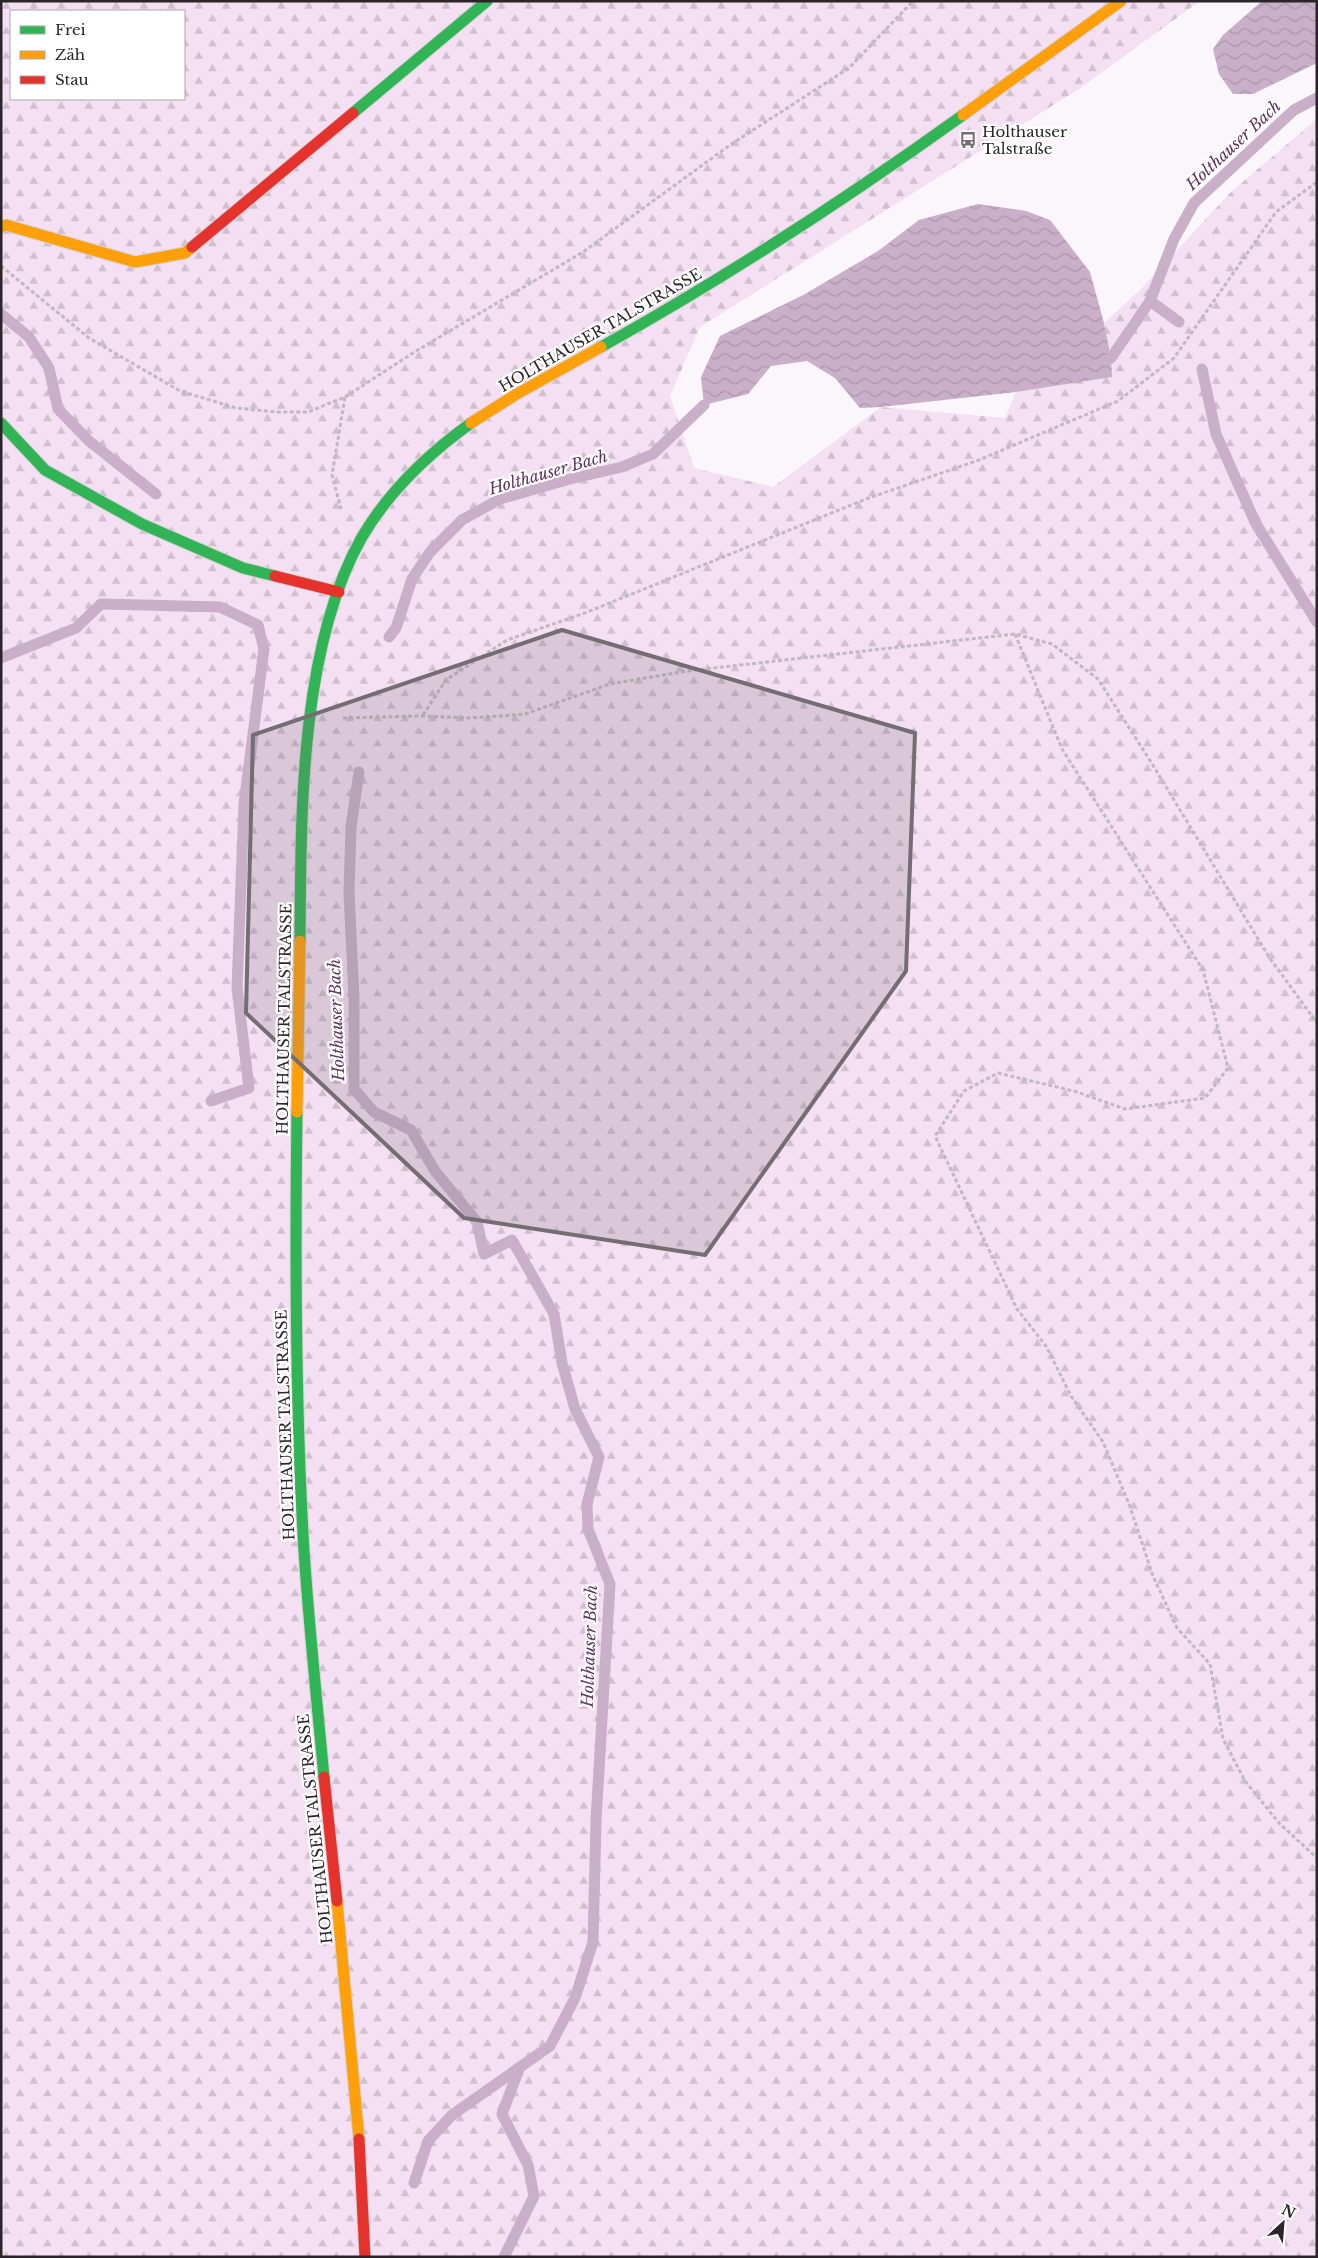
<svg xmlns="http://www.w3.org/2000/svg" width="1318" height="2258" font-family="'Libre Baskerville',serif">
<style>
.forest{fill:url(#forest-firs);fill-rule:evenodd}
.water{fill:url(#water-waves)}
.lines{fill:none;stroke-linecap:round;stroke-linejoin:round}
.stream{stroke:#c9afc8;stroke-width:11}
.fast-casing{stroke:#d5d1d5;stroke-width:13}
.slow-casing{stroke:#d5d1d5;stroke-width:13}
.jam-casing{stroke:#d5d1d5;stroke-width:13}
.path{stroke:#bfbabf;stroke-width:3;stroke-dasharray:4 2.5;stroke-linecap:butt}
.fast{stroke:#30b455;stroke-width:11}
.slow{stroke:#ff9f0a;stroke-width:11}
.jam{stroke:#e5322d;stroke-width:11}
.marked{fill:#746e73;fill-opacity:0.2;stroke:#746e73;stroke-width:4;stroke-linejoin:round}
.labels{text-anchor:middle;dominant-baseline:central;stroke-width:4.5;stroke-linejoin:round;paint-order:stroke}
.poi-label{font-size:15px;fill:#2b252a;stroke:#fff;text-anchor:start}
.street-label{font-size:15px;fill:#2b252a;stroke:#fff}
.water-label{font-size:16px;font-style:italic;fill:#613360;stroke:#fff}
</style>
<defs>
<pattern id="forest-firs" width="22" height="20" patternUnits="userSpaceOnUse" patternTransform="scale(1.25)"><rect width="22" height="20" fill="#f4dff3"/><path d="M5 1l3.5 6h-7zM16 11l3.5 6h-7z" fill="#d1bfd0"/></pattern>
<pattern id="water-waves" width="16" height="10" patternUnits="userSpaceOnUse" patternTransform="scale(1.25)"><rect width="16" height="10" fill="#c9afc8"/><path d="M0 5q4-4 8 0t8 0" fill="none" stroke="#ad96ac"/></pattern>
</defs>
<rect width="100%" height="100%" fill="#fbf6fb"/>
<path class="forest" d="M1 1H1200L1079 89 700 327 670 396 694 468 773 487 881 407 1005 418 1016 392 1111 377V358L1104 323 1139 291 1232 191 1317 119V2257H1ZM11 11H184V99H11Z"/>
<g class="water">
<polygon points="1262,1 1317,1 1317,63 1253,94 1233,94 1219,74 1213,49 1223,35"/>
<polygon points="978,204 1026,211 1050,220 1090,272 1104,323 1111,358 1112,377 1016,392 881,407 860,408 835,378 807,361 771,366 748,394 704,405 701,377 720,336 805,294 878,251 919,220"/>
</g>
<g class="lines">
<g class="stream">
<polyline points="1150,301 1179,322"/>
<polyline points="1,314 29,337 49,368 58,409 89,441 156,494"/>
<polyline points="1111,358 1150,301 1174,239 1194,203 1294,110 1317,98"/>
<polyline points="1202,369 1216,434 1256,524 1317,622"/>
<polyline points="389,637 396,628 412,579 430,552 462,520 500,499 570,479 622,467 653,454 704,405"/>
<polyline points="1,658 76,628 101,604 220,607 258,625 264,649 244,804 237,988 249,1088 211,1101"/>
<polyline points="359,772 351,827 349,892 354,998 354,1089 374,1112 411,1130 435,1171 477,1222 484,1254 512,1240 554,1314 562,1363 575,1409 599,1457 587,1504 588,1529 610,1584 596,1820 593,1942 575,1998 550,2046 452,2115 428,2141 414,2183"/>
<polyline points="504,2257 534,2196 528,2165 502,2114 519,2069"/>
</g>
<g class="fast-casing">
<g id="fast">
<polyline points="353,113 487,1"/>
<path d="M601 347C727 277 846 199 963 115"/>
<polyline points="1,423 45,470 142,524 243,568 275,576"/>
<path d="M300 941C301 817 299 648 362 537 389 491 428 454 471 423"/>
<path d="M297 1112C295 1258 295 1405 304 1551 309 1626 317 1702 324 1777"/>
</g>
</g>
<g class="slow-casing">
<g id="slow">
<polyline points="963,115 1121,1"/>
<polyline points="1,227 6,225 135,262 185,253 192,247"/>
<polyline points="471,423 515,395 601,347"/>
<polyline points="297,1112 300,941"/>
<polyline points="337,1901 359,2139"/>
</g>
</g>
<g class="jam-casing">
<g id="jam">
<polyline points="192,247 353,113"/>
<polyline points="275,576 339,592"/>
<polyline points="324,1777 337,1901"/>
<polyline points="359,2139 365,2257"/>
</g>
</g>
<g class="path">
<polyline points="1,266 89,338 180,391 236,408 276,412 308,412 345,397 332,475 341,509"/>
<polyline points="345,397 416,351 583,252 730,145 849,68 913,1"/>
<polyline points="1015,634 1062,749 1203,970 1228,1068 1205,1098 1125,1109 1074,1091 998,1073 964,1091 935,1136 1017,1309 1046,1346 1071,1396 1103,1442 1129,1504 1153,1576 1177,1628 1210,1664 1223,1739 1245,1781 1279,1823 1317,1858"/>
<polyline points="423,715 446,680 507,640 585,613 866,499 979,460 1118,401 1174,358 1276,212 1317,182"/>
<polyline points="343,718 422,716 471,718 525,714 610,684 687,671 1015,634 1052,644 1098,679 1151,762 1269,957 1317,1023"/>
</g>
<use href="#fast" class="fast"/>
<use href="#slow" class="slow"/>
<use href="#jam" class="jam"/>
</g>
<path class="marked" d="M562 630 915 733 906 971 705 1255 464 1218 246 1013 253 735Z"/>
<defs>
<g id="bus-bare" transform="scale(1.35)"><path d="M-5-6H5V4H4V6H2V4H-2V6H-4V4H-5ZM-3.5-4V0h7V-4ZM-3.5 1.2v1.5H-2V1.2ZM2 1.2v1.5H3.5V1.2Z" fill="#746e73" stroke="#fff" stroke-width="2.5" paint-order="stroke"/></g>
</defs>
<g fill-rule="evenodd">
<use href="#bus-bare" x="968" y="140"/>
</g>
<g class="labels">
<g class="poi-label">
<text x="982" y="131">Holthauser<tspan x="982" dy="17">Talstraße</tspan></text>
</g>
<g class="street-label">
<text transform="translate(600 330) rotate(-30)">HOLTHAUSER TALSTRASSE</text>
<text transform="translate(284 1019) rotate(-89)">HOLTHAUSER TALSTRASSE</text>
<text transform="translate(285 1425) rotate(-92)">HOLTHAUSER TALSTRASSE</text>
<text transform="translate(315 1829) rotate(-96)">HOLTHAUSER TALSTRASSE</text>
</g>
<g class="water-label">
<text transform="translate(1233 145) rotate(-43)">Holthauser Bach</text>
<text transform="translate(548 472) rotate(-16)">Holthauser Bach</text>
<text transform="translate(336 1020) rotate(-92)">Holthauser Bach</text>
<text transform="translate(589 1646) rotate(-88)">Holthauser Bach</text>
</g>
</g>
<rect width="1318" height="2258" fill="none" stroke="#2b252a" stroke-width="5"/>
<rect x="10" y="10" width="175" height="90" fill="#ffffff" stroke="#aaa8aa"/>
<rect x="20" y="26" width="25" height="8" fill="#30b455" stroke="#aaa8aa"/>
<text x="55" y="35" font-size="15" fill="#2b252a">Frei</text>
<rect x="20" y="51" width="25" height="8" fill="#ff9f0a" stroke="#aaa8aa"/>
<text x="55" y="60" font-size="15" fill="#2b252a">Zäh</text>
<rect x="20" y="76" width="25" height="8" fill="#e5322d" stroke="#aaa8aa"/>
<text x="55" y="85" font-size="15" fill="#2b252a">Stau</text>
<g transform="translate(1283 2223) rotate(26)" stroke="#ffffff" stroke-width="4" paint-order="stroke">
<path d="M0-4L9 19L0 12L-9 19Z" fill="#2b252a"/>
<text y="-8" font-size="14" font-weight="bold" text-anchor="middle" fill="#2b252a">N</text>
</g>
</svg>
